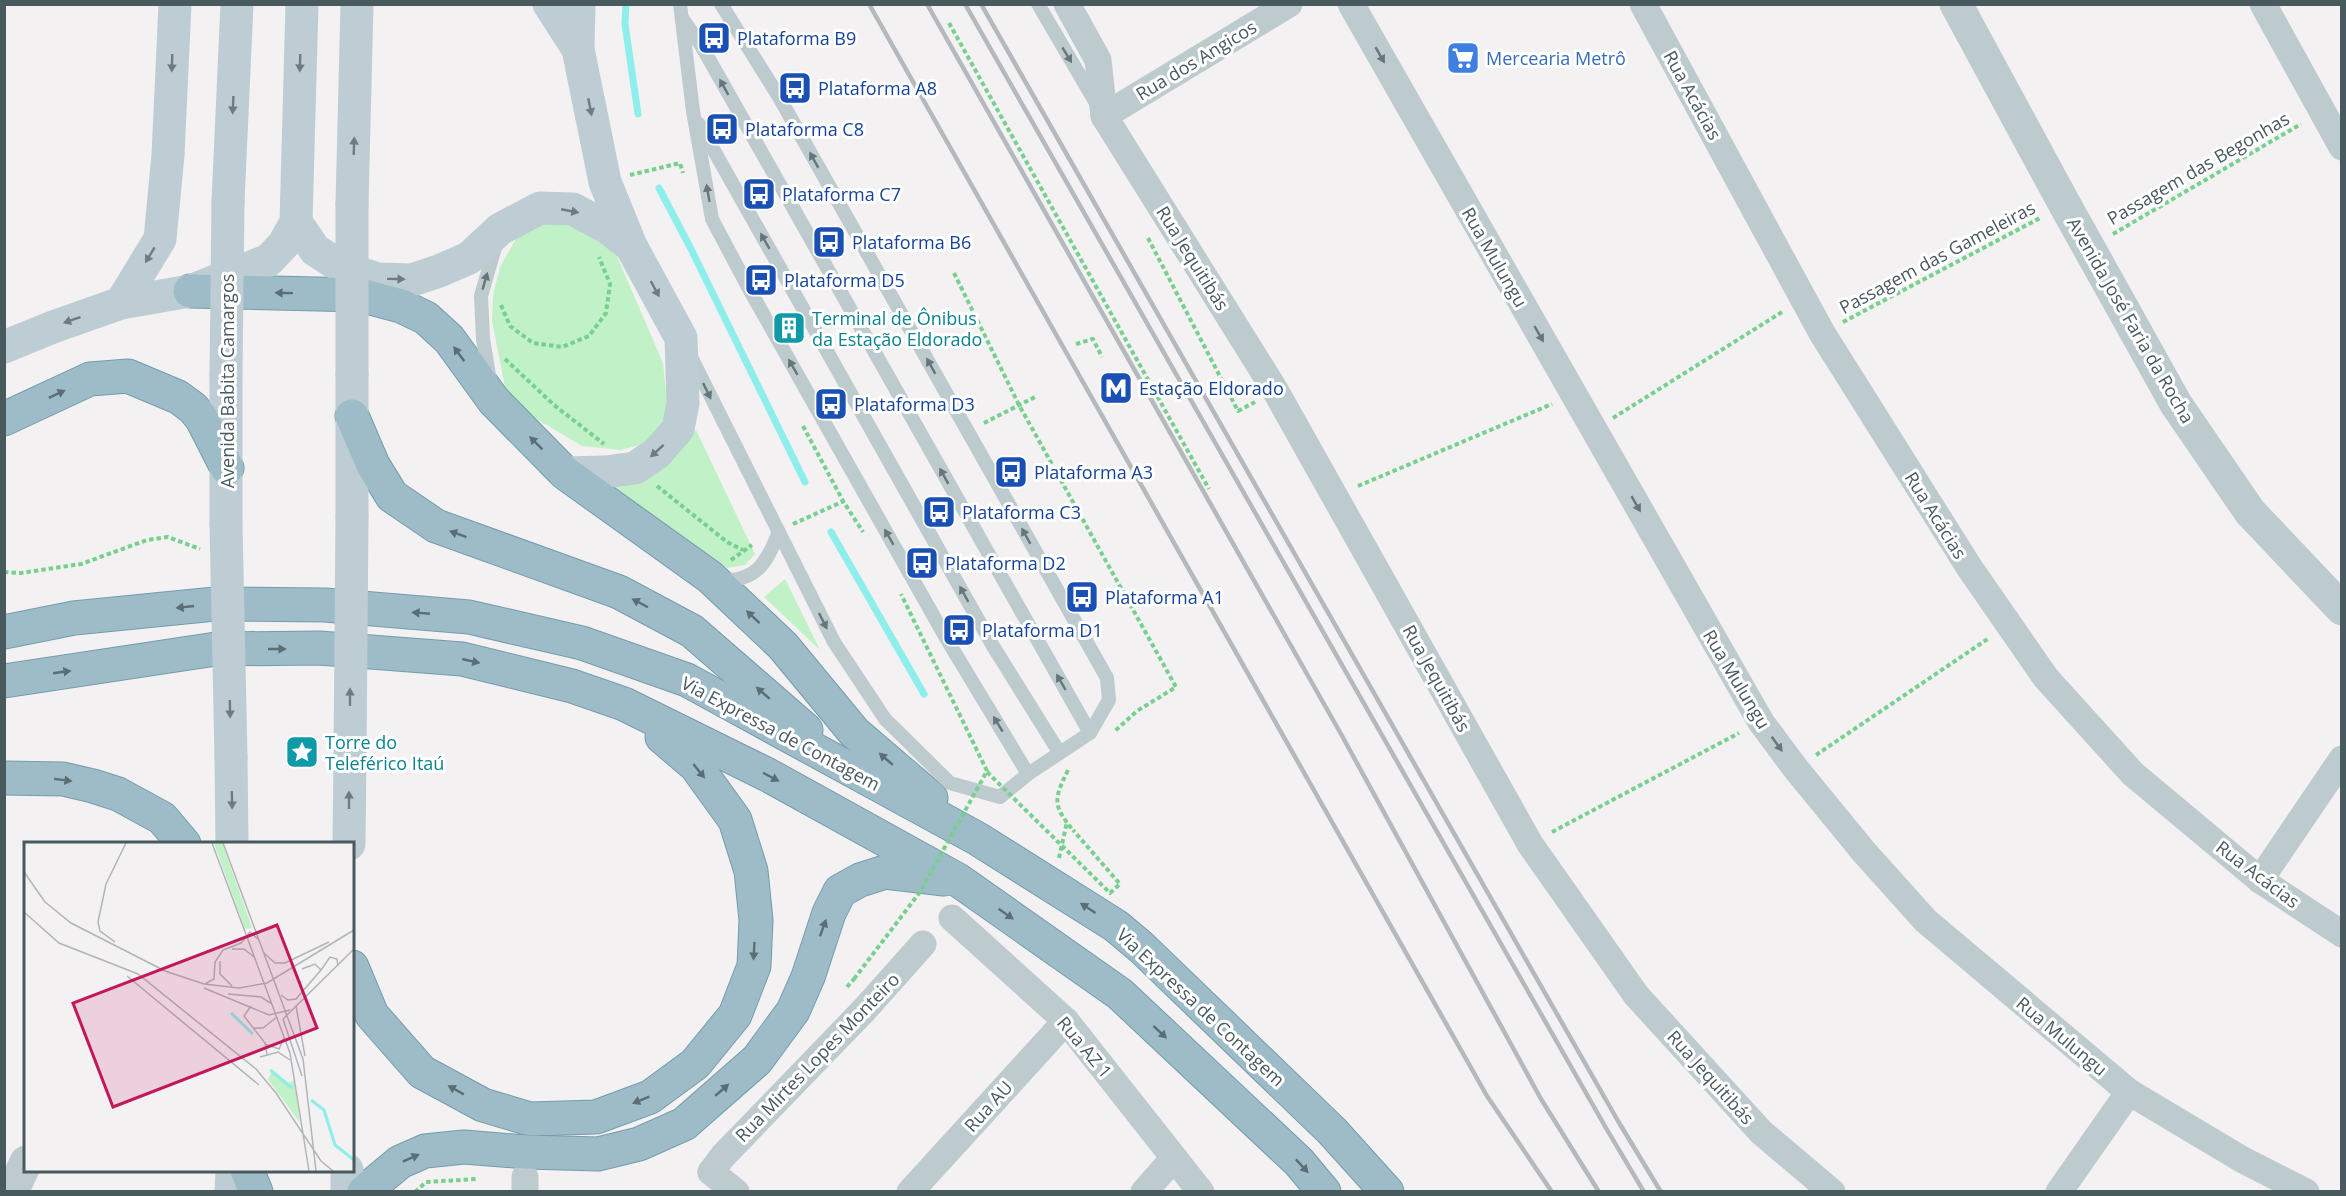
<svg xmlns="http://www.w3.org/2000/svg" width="2346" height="1196" font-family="'Open Sans',sans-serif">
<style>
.green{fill:#c0f1c7}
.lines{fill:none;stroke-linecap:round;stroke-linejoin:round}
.stream{stroke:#8deeeb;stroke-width:7}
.trunk-casing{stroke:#749cac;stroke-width:35}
.path{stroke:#77d08f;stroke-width:4;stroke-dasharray:4.5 3;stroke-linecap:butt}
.service{stroke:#bdcace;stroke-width:14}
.minor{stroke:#bdcace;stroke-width:27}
.tertiary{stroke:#bdcace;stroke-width:33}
.secondary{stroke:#bdcdd3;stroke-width:33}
.trunk{stroke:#9dbcc8;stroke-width:33}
.rail{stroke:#b3b9bc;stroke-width:4.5}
.path-bridge{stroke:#77d08f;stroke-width:4;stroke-dasharray:4.5 3;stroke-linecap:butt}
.secondary-bridge{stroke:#bdcdd3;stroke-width:33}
.oneway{fill:#66767b}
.oneway2{fill:#6c7c82}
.oneway3{fill:#5a6e74}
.labels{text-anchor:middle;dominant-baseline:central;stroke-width:6;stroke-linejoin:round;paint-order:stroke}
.transit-label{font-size:18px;fill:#164399;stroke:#fff;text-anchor:start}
.shop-label{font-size:18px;fill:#366cbe;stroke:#fff;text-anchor:start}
.street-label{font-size:18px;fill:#495a5f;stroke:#fff}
.culture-label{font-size:18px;fill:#0d838f;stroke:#fff;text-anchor:start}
.inset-river{fill:none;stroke:#8deeeb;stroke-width:3}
.inset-road{fill:none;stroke:#b0b5b7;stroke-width:1.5}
.view{fill:#c2185b;fill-opacity:0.15;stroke:#c2185b;stroke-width:3}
.inset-edge{fill:none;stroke:#495a5f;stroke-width:3}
</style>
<rect width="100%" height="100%" fill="#f4f1f2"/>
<g class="green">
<polygon points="543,223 571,223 598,237 616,254 663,363 669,421 654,441 621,450 582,446 533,417 506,392 492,321 493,295 500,267 517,237"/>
<polygon points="696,430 755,554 745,565 727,568 606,487 669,462"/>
<polygon points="785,579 820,650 764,597"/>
</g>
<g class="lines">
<g class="stream">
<polyline points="626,4 625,24 638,114"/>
<polyline points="659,188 691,249 805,482"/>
<polyline points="831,532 924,694"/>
</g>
<g class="trunk-casing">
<g id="trunk">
<polyline points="190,291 360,295 401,306 426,318 449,339 494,401 565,473 710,577 783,646 854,732 931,798"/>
<polyline points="352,416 373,465 392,496 436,526 619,592 692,631 806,730"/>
<polyline points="4,419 90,379 128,376 178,397 193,408 202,419 227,468"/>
<polyline points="4,632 74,618 215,604 325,605 469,617 582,643 687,680 978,839 1116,926 1141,947 1332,1131 1387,1192"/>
<polyline points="4,681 216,649 319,648 462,659 572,686 624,704 768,775 958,880 1120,994 1299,1162 1324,1192"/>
<polyline points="4,778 63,779 93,786 118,794 162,818 184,844"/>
<polyline points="352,967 372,1015 422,1072 483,1105 530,1119 596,1117 650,1097 695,1064 735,1015 754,966 756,920 751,871 735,820 696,766 662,737"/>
<polyline points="247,1170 256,1192"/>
<polyline points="364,1192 400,1162 425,1151 464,1147 526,1152 598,1154 639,1144 684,1124 757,1060 793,1011 808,977 829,913 840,891 860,880 885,872 944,879"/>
</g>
</g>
<g class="path">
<polyline points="949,23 1209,489"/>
<polyline points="630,175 680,163 683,173"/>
<polyline points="2113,234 2301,124"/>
<polyline points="1148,238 1238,411 1255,402"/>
<polyline points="954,273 1019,405 1176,687 1137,711 1115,731"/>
<polyline points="501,305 510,326 533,343 562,347 589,336 606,313 610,284 599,257"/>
<polyline points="1843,322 2040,218"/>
<polyline points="1076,344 1093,339 1102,357"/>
<polyline points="505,359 554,405 604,444"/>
<polyline points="1613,418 1782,312"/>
<polyline points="984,423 1037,396"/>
<polyline points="803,426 843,501 863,532"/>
<polyline points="657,486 727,542 743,550"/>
<polyline points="1358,486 1552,404"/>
<polyline points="793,524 844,501"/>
<polyline points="731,560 752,545"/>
<polyline points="4,572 21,573 81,564 147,540 168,537 200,549"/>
<polyline points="1816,755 1989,638"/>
<path d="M1068 770C1054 799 1052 805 1073 830"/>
<polyline points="1552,832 1739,733"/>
<polyline points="1059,858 1067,822"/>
<polyline points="847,987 854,979"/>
<polyline points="415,1192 426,1182 477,1179"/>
</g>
<g class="service">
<polyline points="680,4 693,111 712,219 748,287 946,638 1028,774"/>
<polyline points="1038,4 1096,103"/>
<polyline points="682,18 701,45 1090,733"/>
<polyline points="699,124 993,646 1059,752"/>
<polyline points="691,357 834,642 885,719 950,783 1000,797 1028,774 1090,733 1109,700 1107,678 779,97 721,4"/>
<polyline points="490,381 483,339 481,296 496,244"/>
<path d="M721 581C757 580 766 564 778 534"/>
</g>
<g class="minor">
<polyline points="1067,4 1098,60 1104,116 1275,390 1530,844 1636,995 1761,1132 1832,1192"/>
<polyline points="1351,4 1761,722 1796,769 1864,852 1926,921 2129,1092 2243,1160 2306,1192"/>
<polyline points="1643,4 1822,333 1969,567 2046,678 2133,774 2260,880 2342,934"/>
<polyline points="2263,4 2342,147"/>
<polyline points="1104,116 1289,4"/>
<polyline points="2260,880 2342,759"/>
<polyline points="952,918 1066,1021 1201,1192"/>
<polyline points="711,1172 723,1156 865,1009 923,944"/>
<polyline points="711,1172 736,1192"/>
<polyline points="525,1192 525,1177"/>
<polyline points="910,1192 1066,1021"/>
<polyline points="1144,1192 1174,1158"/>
<polyline points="2059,1192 2129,1092"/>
</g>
<g class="tertiary">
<polyline points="1956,4 2065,205 2176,404 2250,512 2342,609"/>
<polyline points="12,1192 26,1162"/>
</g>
<g class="secondary">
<polyline points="549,4 578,49"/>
<polyline points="228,202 237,4"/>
<polyline points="352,204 357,4"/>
<polyline points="296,222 315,250 343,268 378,279 412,280 439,271 469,258 500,229 540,208 573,209 608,228 631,246"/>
<polyline points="121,303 160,239 168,155 175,4"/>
<polyline points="4,347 53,327 121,303 190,291 251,267 269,260 284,244 296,222 302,4"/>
<polyline points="565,473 605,472 635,468 657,453 678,429 683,403 681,338 631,246 605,182 578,49 579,4"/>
<polyline points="352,517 352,374"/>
<polyline points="226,524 226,375"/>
<polyline points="231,757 232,844"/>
<polyline points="349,844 350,756"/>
<polyline points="231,1192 232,1170"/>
<polyline points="347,1192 347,1170"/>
</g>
<use href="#trunk" class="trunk"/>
<g class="rail">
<polyline points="869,4 1487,1096 1552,1192"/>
<polyline points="927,4 1341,734 1541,1099 1599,1192"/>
<polyline points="965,4 1606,1128 1644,1192"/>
<polyline points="981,4 1618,1121 1661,1192"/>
</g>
<g class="path-bridge">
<polyline points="987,772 1110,893 1120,884 1073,830"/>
<polyline points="854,979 920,892 987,771 901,594"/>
</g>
<g class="secondary-bridge">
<polyline points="352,204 352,374"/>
<polyline points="226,375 228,202"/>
<polyline points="226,524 231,757"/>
<polyline points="350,756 352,517"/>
</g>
</g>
<defs><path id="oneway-solid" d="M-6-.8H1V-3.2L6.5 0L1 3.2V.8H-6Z" transform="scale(1.5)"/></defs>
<g class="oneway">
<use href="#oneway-solid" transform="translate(1067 55) rotate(59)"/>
<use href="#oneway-solid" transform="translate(1380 55) rotate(60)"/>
<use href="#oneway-solid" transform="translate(724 87) rotate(-119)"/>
<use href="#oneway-solid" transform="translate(814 160) rotate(-119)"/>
<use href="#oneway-solid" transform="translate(708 193) rotate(-100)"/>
<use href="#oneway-solid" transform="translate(765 241) rotate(-120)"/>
<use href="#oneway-solid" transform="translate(485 281) rotate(-74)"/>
<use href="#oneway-solid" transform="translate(1539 334) rotate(60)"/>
<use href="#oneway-solid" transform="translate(931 366) rotate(-119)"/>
<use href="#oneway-solid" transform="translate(793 367) rotate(-120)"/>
<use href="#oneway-solid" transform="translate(707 391) rotate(64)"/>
<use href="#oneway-solid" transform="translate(944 476) rotate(-119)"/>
<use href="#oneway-solid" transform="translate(1636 504) rotate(60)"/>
<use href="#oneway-solid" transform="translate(1026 536) rotate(-119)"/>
<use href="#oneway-solid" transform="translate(889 537) rotate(-120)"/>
<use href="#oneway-solid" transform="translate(964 594) rotate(-119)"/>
<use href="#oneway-solid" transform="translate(823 621) rotate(63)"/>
<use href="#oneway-solid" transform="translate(1061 682) rotate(-120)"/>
<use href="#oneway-solid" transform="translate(998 724) rotate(-121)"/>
<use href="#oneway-solid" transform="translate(1777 744) rotate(54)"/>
</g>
<g class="oneway2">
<use href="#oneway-solid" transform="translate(172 63) rotate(92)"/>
<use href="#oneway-solid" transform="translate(300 63) rotate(92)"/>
<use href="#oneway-solid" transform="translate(233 105) rotate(93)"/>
<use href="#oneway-solid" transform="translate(590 107) rotate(79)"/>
<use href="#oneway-solid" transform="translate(354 146) rotate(-88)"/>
<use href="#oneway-solid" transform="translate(570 211) rotate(11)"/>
<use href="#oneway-solid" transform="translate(150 255) rotate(121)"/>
<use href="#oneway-solid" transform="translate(396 279) rotate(1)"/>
<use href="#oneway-solid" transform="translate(655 289) rotate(62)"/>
<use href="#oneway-solid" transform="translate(72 320) rotate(161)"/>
<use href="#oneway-solid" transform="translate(657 451) rotate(138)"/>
<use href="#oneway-solid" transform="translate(350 697) rotate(-90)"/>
<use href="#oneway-solid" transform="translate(230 709) rotate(89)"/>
<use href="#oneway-solid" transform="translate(232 800) rotate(89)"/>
<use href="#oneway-solid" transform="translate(349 800) rotate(-90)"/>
</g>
<g class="oneway3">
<use href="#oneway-solid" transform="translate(284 293) rotate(-179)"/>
<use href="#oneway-solid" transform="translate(459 354) rotate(-126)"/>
<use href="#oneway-solid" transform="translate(57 394) rotate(-25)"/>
<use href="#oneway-solid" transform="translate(536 443) rotate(-135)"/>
<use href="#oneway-solid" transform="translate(458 534) rotate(-160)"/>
<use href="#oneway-solid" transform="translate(640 603) rotate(-152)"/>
<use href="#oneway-solid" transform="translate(185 607) rotate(174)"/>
<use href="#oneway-solid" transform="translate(421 613) rotate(-175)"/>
<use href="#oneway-solid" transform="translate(753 617) rotate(-137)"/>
<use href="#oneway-solid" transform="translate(277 649)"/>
<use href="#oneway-solid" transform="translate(471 661) rotate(13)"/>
<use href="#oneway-solid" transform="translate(62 672) rotate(-8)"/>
<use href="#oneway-solid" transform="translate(763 693) rotate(-139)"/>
<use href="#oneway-solid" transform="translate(886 759) rotate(-139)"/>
<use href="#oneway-solid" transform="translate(699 771) rotate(51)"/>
<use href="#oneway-solid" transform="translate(771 777) rotate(28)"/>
<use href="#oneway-solid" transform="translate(63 780) rotate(7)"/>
<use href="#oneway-solid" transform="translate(1088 908) rotate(-147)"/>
<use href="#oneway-solid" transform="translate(1006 914) rotate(35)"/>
<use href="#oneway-solid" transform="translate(823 928) rotate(-70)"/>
<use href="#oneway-solid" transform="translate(754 951) rotate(93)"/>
<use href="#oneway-solid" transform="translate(1160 1032) rotate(43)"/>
<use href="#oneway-solid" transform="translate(456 1090) rotate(-151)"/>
<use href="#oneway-solid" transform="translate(722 1090) rotate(-41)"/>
<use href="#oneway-solid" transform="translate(641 1100) rotate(158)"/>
<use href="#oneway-solid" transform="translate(411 1158) rotate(-24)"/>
<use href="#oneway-solid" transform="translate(1302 1166) rotate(47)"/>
</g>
<defs>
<g id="bus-square" transform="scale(1.725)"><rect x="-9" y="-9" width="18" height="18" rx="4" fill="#1a4fb4" stroke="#fff"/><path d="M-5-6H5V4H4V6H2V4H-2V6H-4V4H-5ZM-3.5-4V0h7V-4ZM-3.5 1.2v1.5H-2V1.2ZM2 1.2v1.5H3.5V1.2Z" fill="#fff"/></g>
<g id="supermarket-square" transform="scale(1.725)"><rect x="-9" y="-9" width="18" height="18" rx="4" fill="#3f7fe0" stroke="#fff"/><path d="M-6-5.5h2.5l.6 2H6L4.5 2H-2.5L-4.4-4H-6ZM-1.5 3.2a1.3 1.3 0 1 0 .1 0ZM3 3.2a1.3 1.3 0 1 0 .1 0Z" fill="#fff"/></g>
<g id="building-square" transform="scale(1.725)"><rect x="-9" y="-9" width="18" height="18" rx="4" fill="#0f9aa8" stroke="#fff"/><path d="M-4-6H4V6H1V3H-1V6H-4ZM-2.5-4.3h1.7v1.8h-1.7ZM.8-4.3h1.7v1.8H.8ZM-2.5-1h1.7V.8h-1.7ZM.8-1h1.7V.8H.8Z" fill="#fff"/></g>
<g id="metro-square" transform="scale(1.725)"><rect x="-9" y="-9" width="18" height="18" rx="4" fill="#1a4fb4" stroke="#fff"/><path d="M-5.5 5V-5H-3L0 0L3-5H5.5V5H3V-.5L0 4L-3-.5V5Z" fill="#fff"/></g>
<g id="sight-square" transform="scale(1.725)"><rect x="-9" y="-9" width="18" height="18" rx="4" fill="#0f9aa8" stroke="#fff"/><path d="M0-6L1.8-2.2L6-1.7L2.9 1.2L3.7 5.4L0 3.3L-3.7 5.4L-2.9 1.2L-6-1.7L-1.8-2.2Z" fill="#fff"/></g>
</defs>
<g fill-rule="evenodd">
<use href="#bus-square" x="714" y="38"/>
<use href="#supermarket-square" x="1463" y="58"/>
<use href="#bus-square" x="795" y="88"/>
<use href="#bus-square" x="722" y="129"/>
<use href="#bus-square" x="759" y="194"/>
<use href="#bus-square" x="829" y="242"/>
<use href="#bus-square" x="761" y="280"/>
<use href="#building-square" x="789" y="328"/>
<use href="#metro-square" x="1116" y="388"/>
<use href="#bus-square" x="831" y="404"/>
<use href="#bus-square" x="1011" y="472"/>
<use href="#bus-square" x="939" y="512"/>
<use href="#bus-square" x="922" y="563"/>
<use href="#bus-square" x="1082" y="597"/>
<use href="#bus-square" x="959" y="630"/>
<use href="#sight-square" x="302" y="752"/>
</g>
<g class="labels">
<g class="transit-label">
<text x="737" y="38">Plataforma B9</text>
<text x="818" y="88">Plataforma A8</text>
<text x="745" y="129">Plataforma C8</text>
<text x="782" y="194">Plataforma C7</text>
<text x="852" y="242">Plataforma B6</text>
<text x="784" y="280">Plataforma D5</text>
<text x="1139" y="388">Estação Eldorado</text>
<text x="854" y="404">Plataforma D3</text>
<text x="1034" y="472">Plataforma A3</text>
<text x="962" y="512">Plataforma C3</text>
<text x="945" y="563">Plataforma D2</text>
<text x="1105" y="597">Plataforma A1</text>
<text x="982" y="630">Plataforma D1</text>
</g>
<g class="shop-label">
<text x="1486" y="58">Mercearia Metrô</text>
</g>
<g class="street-label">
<text transform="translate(1196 60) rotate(-31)">Rua dos Angicos</text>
<text transform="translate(1693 95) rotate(61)">Rua Acácias</text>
<text transform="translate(2198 168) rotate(-30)">Passagem das Begonhas</text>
<text transform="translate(1495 257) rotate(60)">Rua Mulungu</text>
<text transform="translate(1937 257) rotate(-28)">Passagem das Gameleiras</text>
<text transform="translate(1193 258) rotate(58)">Rua Jequitibás</text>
<text transform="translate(2131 320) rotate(60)">Avenida José Faria da Rocha</text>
<text transform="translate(227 381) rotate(-90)">Avenida Babita Camargos</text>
<text transform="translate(1936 515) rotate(58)">Rua Acácias</text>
<text transform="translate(1437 678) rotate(61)">Rua Jequitibás</text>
<text transform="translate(1737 679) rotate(59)">Rua Mulungu</text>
<text transform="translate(781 733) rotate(28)">Via Expressa de Contagem</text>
<text transform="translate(2258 874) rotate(37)">Rua Acácias</text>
<text transform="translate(1201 1007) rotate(43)">Via Expressa de Contagem</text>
<text transform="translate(2062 1036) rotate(40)">Rua Mulungu</text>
<text transform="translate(1085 1047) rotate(50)">Rua AZ 1</text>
<text transform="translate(817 1057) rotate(-46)">Rua Mirtes Lopes Monteiro</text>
<text transform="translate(1711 1077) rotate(48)">Rua Jequitibás</text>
<text transform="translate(988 1106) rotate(-48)">Rua AU</text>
</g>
<g class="culture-label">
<text x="812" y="318">Terminal de Ônibus<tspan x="812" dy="21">da Estação Eldorado</tspan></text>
<text x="325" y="742">Torre do<tspan x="325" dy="21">Teleférico Itaú</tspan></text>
</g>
</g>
<g transform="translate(24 842)">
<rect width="330" height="330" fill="#f4f1f2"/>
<path d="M190 1H198L228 86 221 87ZM249 228 264 241 270 238 276 281 244 237Z" fill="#c0f1c7"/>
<path class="inset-river" d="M207 171 229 192M246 228 268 246M287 258 300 268 311 303 330 318"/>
<path class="inset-road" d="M188 1 266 211 285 329M199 1 279 217 292 329M0 30 21 60 47 81 141 129 180 142 215 146 243 141 330 88M0 70 35 101 114 132 232 227 252 251 297 319 309 329M91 100 76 89 74 80 82 42 102 1M208 107H220L230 115M240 111 251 121H261L305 100M196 119V132L208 144M297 128 306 115 313 117 314 124M103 134 235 243M181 142 190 137 191 120 199 108 217 101 226 90 235 98M180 146 245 173 266 168M204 152 237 155 248 162M257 153 264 158 272 157 297 128 291 122 278 127M227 164 220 174 241 201 243 213M272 164 281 214M259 177 330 107M259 177 278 234M230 186H239L253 175M241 202 255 207 260 196M236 215 254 210 266 218"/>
<path class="view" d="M253 83 293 186 89 265 49 161Z"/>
<rect width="330" height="330" class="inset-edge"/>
</g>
<rect width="2346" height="1196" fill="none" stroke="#495a5f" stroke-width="12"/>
</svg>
